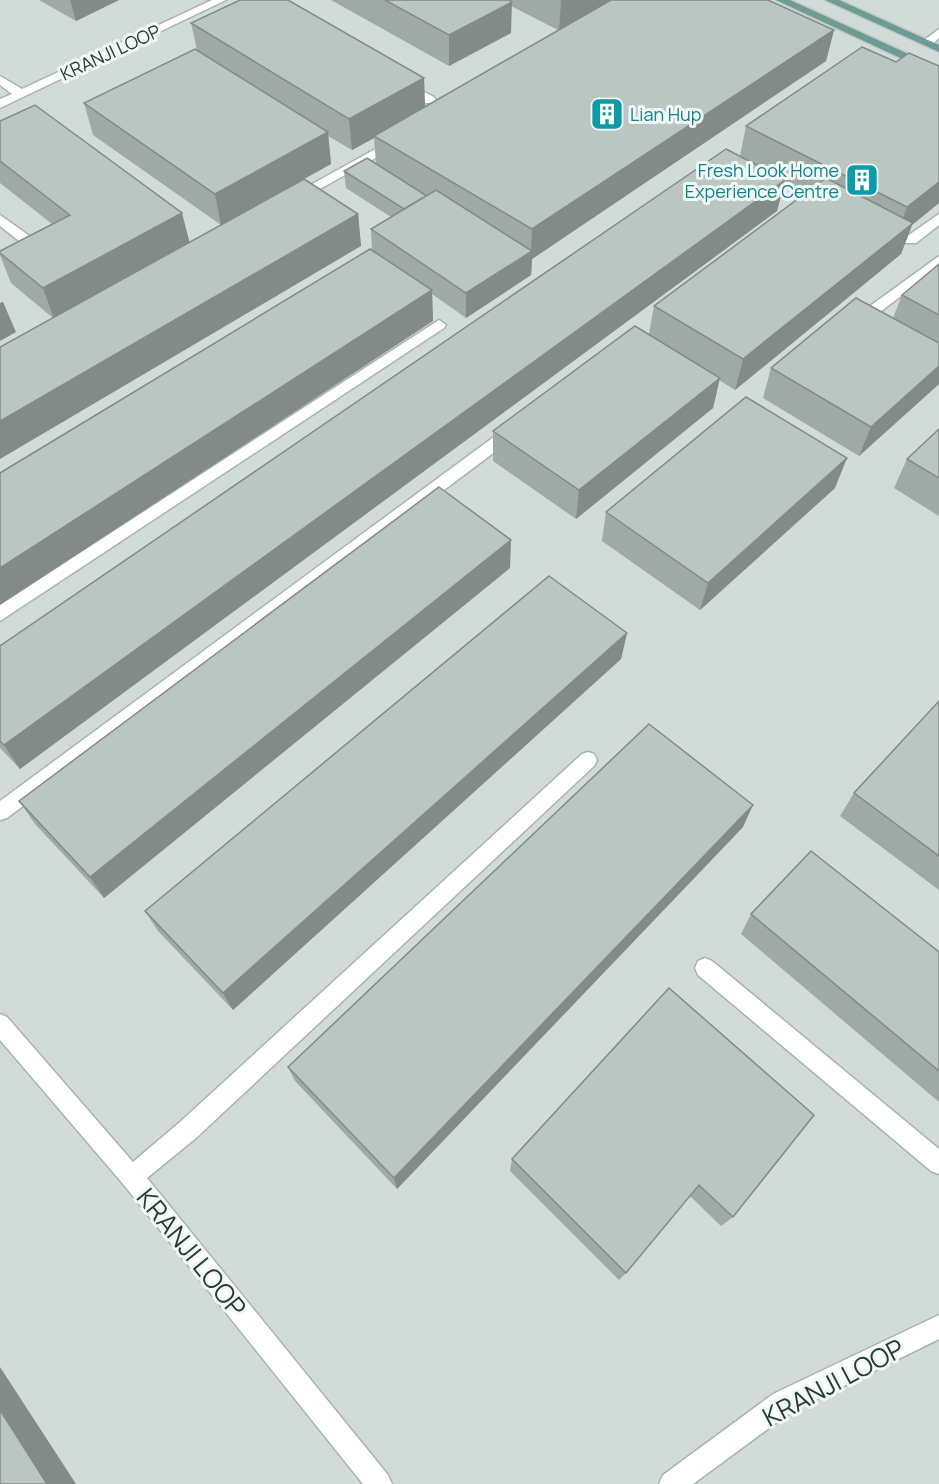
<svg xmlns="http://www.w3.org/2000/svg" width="939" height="1484" font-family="Manrope,sans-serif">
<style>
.built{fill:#d1dbd7}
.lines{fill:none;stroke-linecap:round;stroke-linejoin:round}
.minor-casing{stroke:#a6b3af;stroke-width:3}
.major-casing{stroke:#c2c8c7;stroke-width:3}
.minor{fill:#fff;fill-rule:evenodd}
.major{fill:#6d9c94;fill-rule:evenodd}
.wall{fill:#9faaa6}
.shaded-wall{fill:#828b87}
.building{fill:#b9c6c1;stroke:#828b87;stroke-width:1.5}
.labels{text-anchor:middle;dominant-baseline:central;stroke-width:6;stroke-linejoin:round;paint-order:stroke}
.far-street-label{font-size:18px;fill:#253b37;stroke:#f3f8f6}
.far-culture-label{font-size:18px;fill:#0d838f;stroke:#f3f8f6;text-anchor:start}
.near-street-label{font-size:26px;fill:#253b37;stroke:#f3f8f6}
</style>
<rect width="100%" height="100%" fill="#e3ebe8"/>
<rect class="built" x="0" y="0" width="939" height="1484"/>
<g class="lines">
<g class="minor-casing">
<g id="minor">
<polygon points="212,0 226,0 0,108 0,99 12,94 0,85 0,76 22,89"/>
<polygon points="939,29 939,38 931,45 923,45 923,41"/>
<polygon points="403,81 434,97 436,100 434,103 426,103 399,88 397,85"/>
<polygon points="397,137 401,138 403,141 401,144 300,200 295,201 289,197"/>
<polygon points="939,214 939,225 916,243 906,243 904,240 906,237"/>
<polygon points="0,215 38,242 40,245 38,248 28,248 0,226"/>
<polygon points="939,256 939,267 876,315 866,315 864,312 866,309"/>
<polygon points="439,320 446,325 444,328 0,621 0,605"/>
<polygon points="511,427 516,428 519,432 516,436 7,818 0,820 0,801 506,428"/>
<polygon points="588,752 594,754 597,760 594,766 196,1138 147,1178 388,1475 392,1484 363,1484 124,1185 0,1040 0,1014 7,1017 133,1162 180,1122 582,754"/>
<polygon points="705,958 712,961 939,1149 939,1174 931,1171 698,975 695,968 698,961"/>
<polygon points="939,1315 939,1339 791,1412 693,1484 659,1484 663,1475 773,1394"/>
</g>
</g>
<g class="major-casing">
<g id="major">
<polygon points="776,0 790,0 939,68 939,76"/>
<polygon points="825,0 839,0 939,45 939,52"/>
</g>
</g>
<use href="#minor" class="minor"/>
<use href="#major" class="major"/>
</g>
<g class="wall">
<polygon points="39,0 119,0 76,21"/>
<polygon points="331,0 768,0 834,30 826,61 532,259 531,275 466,318 432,294 433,321 372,251 371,229 391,217 346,188 344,171 376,164 374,138 352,150 328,136 331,164 221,225 93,135 84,103 197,50 191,23 424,78 425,107 558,30 511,6 511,33 449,66"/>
<polygon points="896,62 939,66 939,203 912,225 901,254 735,390 719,380 713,408 576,519 493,461 493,431 649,334 654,306 807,192 785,181 777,211 20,769 0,748 0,646 740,156 746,126"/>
<polygon points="0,121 189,242 358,214 361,246 53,318 11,283 0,255 0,251 52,224 0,183"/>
<polygon points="939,264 939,384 859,456 763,398 771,368 893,318 902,295"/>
<polygon points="939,429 939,516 894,488 907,459"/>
<polygon points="835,488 700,610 602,541 606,512"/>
<polygon points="510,568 104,898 35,824 19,801"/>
<polygon points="627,633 621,659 233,1010 158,931 145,911"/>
<polygon points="939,701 939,890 840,816 854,793"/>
<polygon points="743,827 397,1189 295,1081 288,1067"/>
<polygon points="751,914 939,952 939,1102 741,934"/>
<polygon points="669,988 733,1217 721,1226 690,1196 626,1273 619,1280 510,1171 512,1159"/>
</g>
<g class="shaded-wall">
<polygon points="70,0 119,0 76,21"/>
<polygon points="561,0 614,0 559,31"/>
<polygon points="512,2 511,33 449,66 449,35"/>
<polygon points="834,30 826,61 532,259 531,275 466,318 466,293 531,252 532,229"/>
<polygon points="424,78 425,109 374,136 374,138 352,150 349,119"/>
<polygon points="328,132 331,164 221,225 215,194"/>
<polygon points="785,180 777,211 20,769 4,745"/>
<polygon points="939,182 939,203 912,225 901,254 735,390 743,359 897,235 907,207"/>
<polygon points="182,213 190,244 54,319 43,288"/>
<polygon points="358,214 361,246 0,459 0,421"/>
<polygon points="432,290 433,321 0,605 0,568"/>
<polygon points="3,302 16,332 0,341 0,303"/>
<polygon points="939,366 939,384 859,456 871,427"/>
<polygon points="720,378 713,408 576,519 579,490"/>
<polygon points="847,458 835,488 700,610 708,583"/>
<polygon points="511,540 510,568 104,898 90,877"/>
<polygon points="627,633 621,659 233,1010 223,993"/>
<polygon points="753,805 743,827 397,1189 394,1178"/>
<polygon points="0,1367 76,1484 47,1484 0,1410"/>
</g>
<g class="building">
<polygon points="240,0 288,0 424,78 349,119 191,23"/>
<polygon points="385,0 509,0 512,2 449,35"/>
<polygon points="611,0 768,0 834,30 532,229 374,136"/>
<polygon points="862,47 896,62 909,53 939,66 939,182 907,207 746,126"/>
<polygon points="195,49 328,132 215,194 84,103"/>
<polygon points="35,105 182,213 43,288 0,253 0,251 70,215 0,161 0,121"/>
<polygon points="726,149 785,180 4,745 0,741 0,646"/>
<polygon points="367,158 427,196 404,209 344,171"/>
<polygon points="826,178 913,223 743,359 654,306"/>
<polygon points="304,179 358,214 0,421 0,347"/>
<polygon points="436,190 532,251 466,293 371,229"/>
<polygon points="370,249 432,290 0,568 0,473"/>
<polygon points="939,264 939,315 902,295"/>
<polygon points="856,298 939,343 939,366 871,427 771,368"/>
<polygon points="635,326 720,378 579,490 493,431"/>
<polygon points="746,397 847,458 708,583 606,512"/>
<polygon points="939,429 939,478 907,459"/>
<polygon points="439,487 511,540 90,877 19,801"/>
<polygon points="549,576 627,633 223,993 145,911"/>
<polygon points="939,701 939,856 854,793"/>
<polygon points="649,724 753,805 394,1178 288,1067"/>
<polygon points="811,851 939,952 939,1071 751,914"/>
<polygon points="669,988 814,1115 733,1217 699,1185 626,1273 512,1159"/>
<polygon points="0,1410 47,1484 0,1484"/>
</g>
<defs>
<g id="building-square" transform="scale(1.725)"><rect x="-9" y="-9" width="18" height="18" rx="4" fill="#0f9aa8" stroke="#f3f8f6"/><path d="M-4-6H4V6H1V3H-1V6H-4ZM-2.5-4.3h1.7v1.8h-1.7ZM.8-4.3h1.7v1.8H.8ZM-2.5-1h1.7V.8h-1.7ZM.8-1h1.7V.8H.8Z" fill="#fff"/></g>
</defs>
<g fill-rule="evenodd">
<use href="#building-square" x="607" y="114"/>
<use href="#building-square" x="862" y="180"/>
</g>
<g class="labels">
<g class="far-street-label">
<text transform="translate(110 52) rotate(-25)">KRANJI LOOP</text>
</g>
<g class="far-culture-label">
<text x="630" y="114">Lian Hup</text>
<text x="839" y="170" text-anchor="end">Fresh Look Home<tspan x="839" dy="21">Experience Centre</tspan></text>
</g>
<g class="near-street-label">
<text transform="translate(192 1252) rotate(51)">KRANJI LOOP</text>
<text transform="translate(833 1382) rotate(-28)">KRANJI LOOP</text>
</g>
</g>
</svg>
